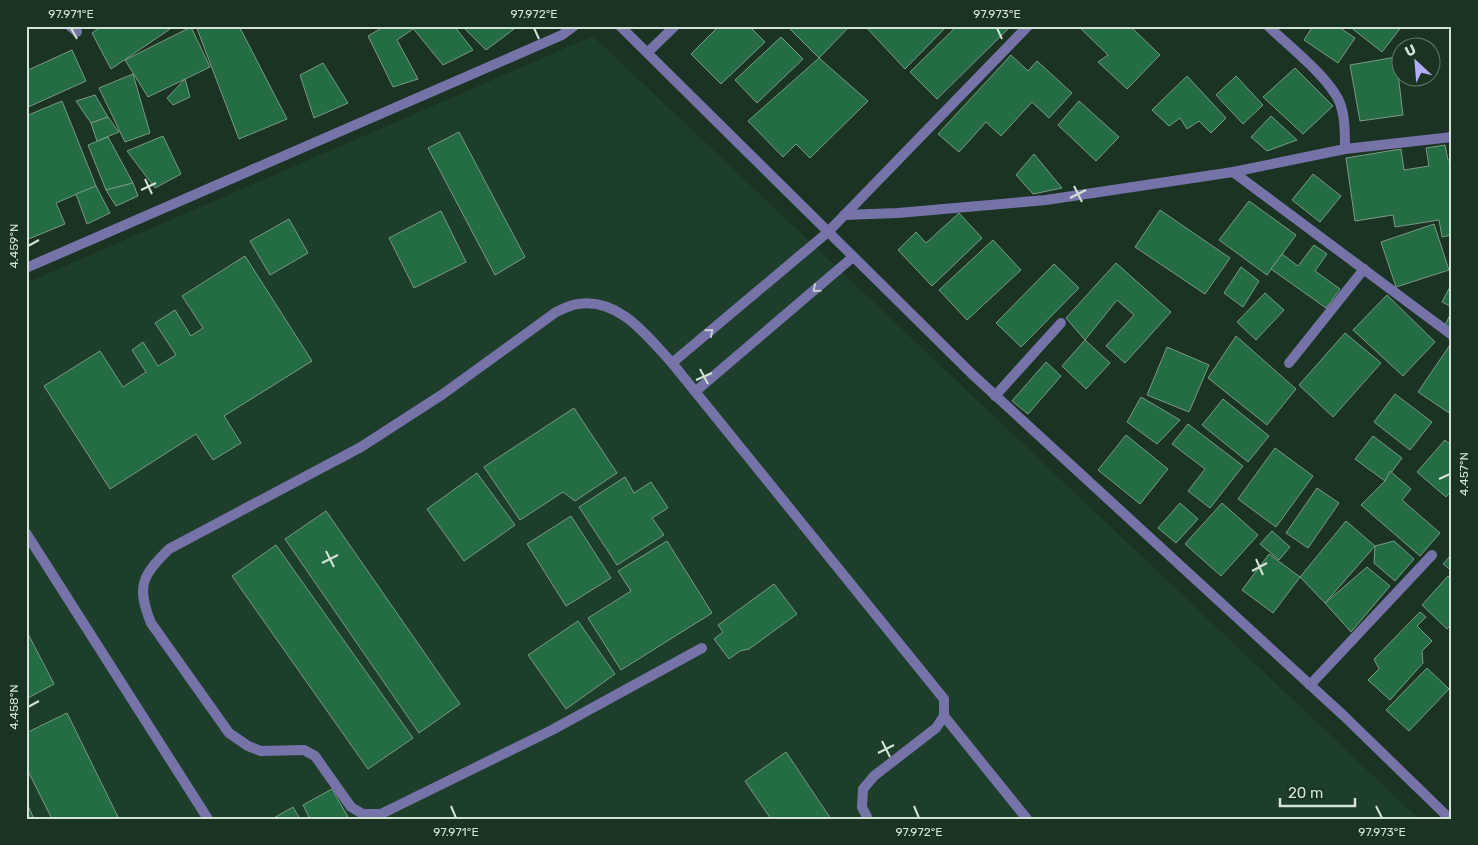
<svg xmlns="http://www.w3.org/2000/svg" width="1478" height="845" font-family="Rubik,sans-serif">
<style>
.built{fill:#1d3e2a}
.building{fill:#246c43;stroke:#7c9984}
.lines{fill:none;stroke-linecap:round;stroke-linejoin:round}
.service{stroke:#7673a9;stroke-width:10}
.minor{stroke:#7673a9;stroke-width:10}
.tertiary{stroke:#7673a9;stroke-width:10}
.oneway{stroke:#c1cdcf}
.ticks{fill:none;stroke:#d4e3d8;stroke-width:2}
.neatline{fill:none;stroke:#d4e3d8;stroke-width:2}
.ticks-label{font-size:12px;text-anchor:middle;fill:#d4e3d8}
</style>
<rect width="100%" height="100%" fill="#1a3323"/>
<polygon class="built" points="593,36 1419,819 26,819 26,283"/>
<g class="building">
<polygon points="102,26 169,26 170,29 111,69 92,33"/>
<polygon points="196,26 239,26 287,119 239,139"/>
<polygon points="385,26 411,26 413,29 397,40 418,79 393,87 368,36"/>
<polygon points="411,26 454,26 473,50 443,65"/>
<polygon points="467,26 518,26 486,50 465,29"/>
<polygon points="719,26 749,26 765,42 721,84 691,54"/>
<polygon points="787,26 850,26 819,58"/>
<polygon points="865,26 947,26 905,69"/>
<polygon points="957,26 1011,26 937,99 910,72"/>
<polygon points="1078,26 1130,26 1160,55 1127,89 1098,62 1108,55"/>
<polygon points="1313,26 1337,26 1355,38 1338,63 1304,40"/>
<polygon points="1349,26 1402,26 1382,52"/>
<polygon points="191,27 210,67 148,97 125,60"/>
<polygon points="781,37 803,59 757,103 735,80"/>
<polygon points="72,50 86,81 26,108 26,71"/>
<polygon points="1011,55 1028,71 1037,61 1072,93 1049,118 1032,102 1001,136 986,122 959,152 938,134"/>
<polygon points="1396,57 1403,115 1360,121 1350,65"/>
<polygon points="819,58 868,101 810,158 796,144 783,157 748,121"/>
<polygon points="323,63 348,103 314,118 300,75"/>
<polygon points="1295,68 1333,106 1303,134 1263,97"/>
<polygon points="133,74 150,133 125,142 99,88"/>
<polygon points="1187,76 1226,118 1211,133 1199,121 1187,129 1180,118 1169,126 1152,110"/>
<polygon points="1236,76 1263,105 1243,124 1216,95"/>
<polygon points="185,79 190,97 173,105 167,98"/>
<polygon points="95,95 108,117 91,123 76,101"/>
<polygon points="62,101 96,186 56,203 65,224 26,240 26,116"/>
<polygon points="1079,101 1119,137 1096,161 1058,125"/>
<polygon points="1271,116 1297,140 1267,151 1251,137"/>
<polygon points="108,117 119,132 97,141 91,123"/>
<polygon points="459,132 525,257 495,275 428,148"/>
<polygon points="163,136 181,174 155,188 127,151"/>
<polygon points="108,137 133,183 106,190 88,145"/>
<polygon points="1445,145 1448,160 1452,160 1452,235 1442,237 1439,220 1395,227 1393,215 1355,221 1346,158 1401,149 1404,170 1429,166 1426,148"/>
<polygon points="1034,154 1062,188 1033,194 1016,175"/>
<polygon points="1313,174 1341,196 1320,222 1292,200"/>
<polygon points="133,183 138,196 116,206 106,190"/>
<polygon points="96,186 110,213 87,224 76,194"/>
<polygon points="1249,201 1296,235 1267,275 1219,240"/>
<polygon points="1160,210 1230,258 1205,294 1135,247"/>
<polygon points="441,211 466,262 414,288 389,238"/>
<polygon points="959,213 982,238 932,286 898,250 916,232 926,243"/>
<polygon points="289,219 308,253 270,275 250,241"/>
<polygon points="1434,224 1449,270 1396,287 1381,242"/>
<polygon points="993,240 1021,270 967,320 939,290"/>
<polygon points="1314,245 1327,254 1315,271 1340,289 1326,308 1271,269 1282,254 1298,266"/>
<polygon points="245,256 312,361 224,416 241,443 213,460 196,434 110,489 44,386 100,351 123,387 146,372 132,350 143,342 158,366 176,355 155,323 175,310 191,336 203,328 182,296"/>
<polygon points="1116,263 1171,312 1125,363 1106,346 1134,315 1117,300 1085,340 1066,318"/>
<polygon points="1054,264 1079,288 1021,347 996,323"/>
<polygon points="1241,267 1259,281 1243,307 1224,293"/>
<polygon points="1452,283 1452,307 1442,302"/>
<polygon points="1265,293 1284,310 1256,340 1237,322"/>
<polygon points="1387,295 1435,342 1403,376 1353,330"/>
<polygon points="1452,311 1452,331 1444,327"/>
<polygon points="1345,333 1381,363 1333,417 1299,385"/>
<polygon points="1236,336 1296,389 1267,425 1208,378"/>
<polygon points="1085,340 1110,363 1086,389 1062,366"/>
<polygon points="1450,345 1452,346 1452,415 1418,392"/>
<polygon points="1167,347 1209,365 1189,412 1147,395"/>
<polygon points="1046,362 1061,376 1028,414 1012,401"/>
<polygon points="1395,394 1432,422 1410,450 1374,422"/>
<polygon points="1141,397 1180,420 1157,444 1127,422"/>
<polygon points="1223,399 1269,436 1248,462 1202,425"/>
<polygon points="574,408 617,473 575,501 563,492 520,520 484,467"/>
<polygon points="1188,424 1243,466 1210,508 1188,491 1205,469 1172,444"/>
<polygon points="1126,435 1168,469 1140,504 1098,470"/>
<polygon points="1373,436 1402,458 1385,481 1355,459"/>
<polygon points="1445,440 1452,446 1452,490 1446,497 1417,472"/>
<polygon points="1275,448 1313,476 1276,527 1238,499"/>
<polygon points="1390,471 1411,489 1402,500 1440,533 1420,556 1361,505 1385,481"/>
<polygon points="477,473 515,525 464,561 427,509"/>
<polygon points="625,477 634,493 651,482 668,508 652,518 664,535 617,565 579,507"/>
<polygon points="1317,488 1339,503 1308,548 1286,533"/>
<polygon points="1180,503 1198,519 1176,543 1158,528"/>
<polygon points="1222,503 1258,535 1221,576 1185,544"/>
<polygon points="326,511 460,704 419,733 285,539"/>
<polygon points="571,516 611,578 566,606 527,544"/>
<polygon points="1346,521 1375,546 1325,603 1300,577"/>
<polygon points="1272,531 1290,547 1279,560 1260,544"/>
<polygon points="667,541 712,613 621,670 588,618 631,591 618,571"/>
<polygon points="1394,541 1414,559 1395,581 1374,563 1375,546"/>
<polygon points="276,545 413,738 368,769 232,576"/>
<polygon points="1269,554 1300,577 1273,613 1242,590"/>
<polygon points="1452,554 1452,571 1443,564"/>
<polygon points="1367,567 1390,586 1351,632 1325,603"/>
<polygon points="1448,576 1452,579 1452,624 1447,629 1422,605"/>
<polygon points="774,584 797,614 749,649 740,651 729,659 714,639 723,632 718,625"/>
<polygon points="1420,612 1426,617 1417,626 1432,641 1422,651 1423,663 1390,700 1368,680 1379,669 1374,659"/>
<polygon points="578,621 615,674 566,709 528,655"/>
<polygon points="26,630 54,684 26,699"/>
<polygon points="1427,668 1449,689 1409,731 1386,710"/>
<polygon points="67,713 119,819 52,819 26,767 26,733"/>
<polygon points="786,752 831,819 771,819 745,781"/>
<polygon points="332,789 349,819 310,819 303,805"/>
<polygon points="26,801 34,819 26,819"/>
<polygon points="293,807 300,819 272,819"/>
</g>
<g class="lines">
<g class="service">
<polyline points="672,363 828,232"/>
<polyline points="696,391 853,257"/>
<polyline points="26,533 208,819"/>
<path d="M702 648 552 730 381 814H363L351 807 315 756 304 750 261 751 248 746 229 733 151 623C136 586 142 576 169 549L361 447 443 394 556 312C563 309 570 305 578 304 619 297 648 337 672 363L944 699V716L936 728 874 776 863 789 862 807 868 819"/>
<polyline points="944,716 1027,819"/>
</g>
<g class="minor">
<polyline points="70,26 77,32"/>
<path d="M1268 26C1288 45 1330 78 1340 103 1345 117 1345 133 1345 149"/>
<polyline points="648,52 675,26"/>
<polyline points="1233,172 1452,335"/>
<polyline points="844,215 898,213 1046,200 1233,172 1345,149 1452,137"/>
<polyline points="828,232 1028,26"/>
<polyline points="26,268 562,35 574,26"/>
<polyline points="1289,363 1364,269"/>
<polyline points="995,396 1061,323"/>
<polyline points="1310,685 1432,555"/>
</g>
<polyline class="tertiary" points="620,26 972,374 1344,716 1450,819"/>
</g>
<defs><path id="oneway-chevron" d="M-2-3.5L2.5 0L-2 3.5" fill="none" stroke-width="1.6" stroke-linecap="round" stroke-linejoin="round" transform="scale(1.25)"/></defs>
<g class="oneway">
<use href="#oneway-chevron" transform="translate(816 289) rotate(140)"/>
<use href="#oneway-chevron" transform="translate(710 332) rotate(-40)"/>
</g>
<path class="ticks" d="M71 28 77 39M534 28 539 39M997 28 1002 39M145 179 152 194M1074 186 1082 202M141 190 156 183M1070 198 1086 190M28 246 39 240M700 369 708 384M696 380 712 373M1439 479 1450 474M326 551 334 567M1256 559 1263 575M322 563 338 555M1252 571 1267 563M28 707 39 701M882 741 890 757M878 753 894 745M451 806 456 818M914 806 919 818M1376 806 1382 818"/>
<rect width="1478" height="845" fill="none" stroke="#1a3323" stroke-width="55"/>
<g transform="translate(1416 62) rotate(334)"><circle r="24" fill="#1a3323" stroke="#64796b"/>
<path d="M0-4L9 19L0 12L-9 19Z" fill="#b2adf9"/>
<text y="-8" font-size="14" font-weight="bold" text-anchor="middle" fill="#d4e3d8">U</text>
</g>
<path d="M1280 798v8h75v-8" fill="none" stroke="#d4e3d8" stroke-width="2.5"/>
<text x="1288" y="798" font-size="15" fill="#d4e3d8" stroke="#1a3323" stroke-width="4" paint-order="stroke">20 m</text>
<rect x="28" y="28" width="1422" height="790" class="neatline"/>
<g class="ticks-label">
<text x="71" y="18">97.971°E</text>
<text x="534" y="18">97.972°E</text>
<text x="997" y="18">97.973°E</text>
<text transform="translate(14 246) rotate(-90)" y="4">4.459°N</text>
<text transform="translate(1464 474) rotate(-90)" y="4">4.457°N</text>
<text transform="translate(14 707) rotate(-90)" y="4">4.458°N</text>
<text x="456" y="836">97.971°E</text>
<text x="919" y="836">97.972°E</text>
<text x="1382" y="836">97.973°E</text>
</g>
</svg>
